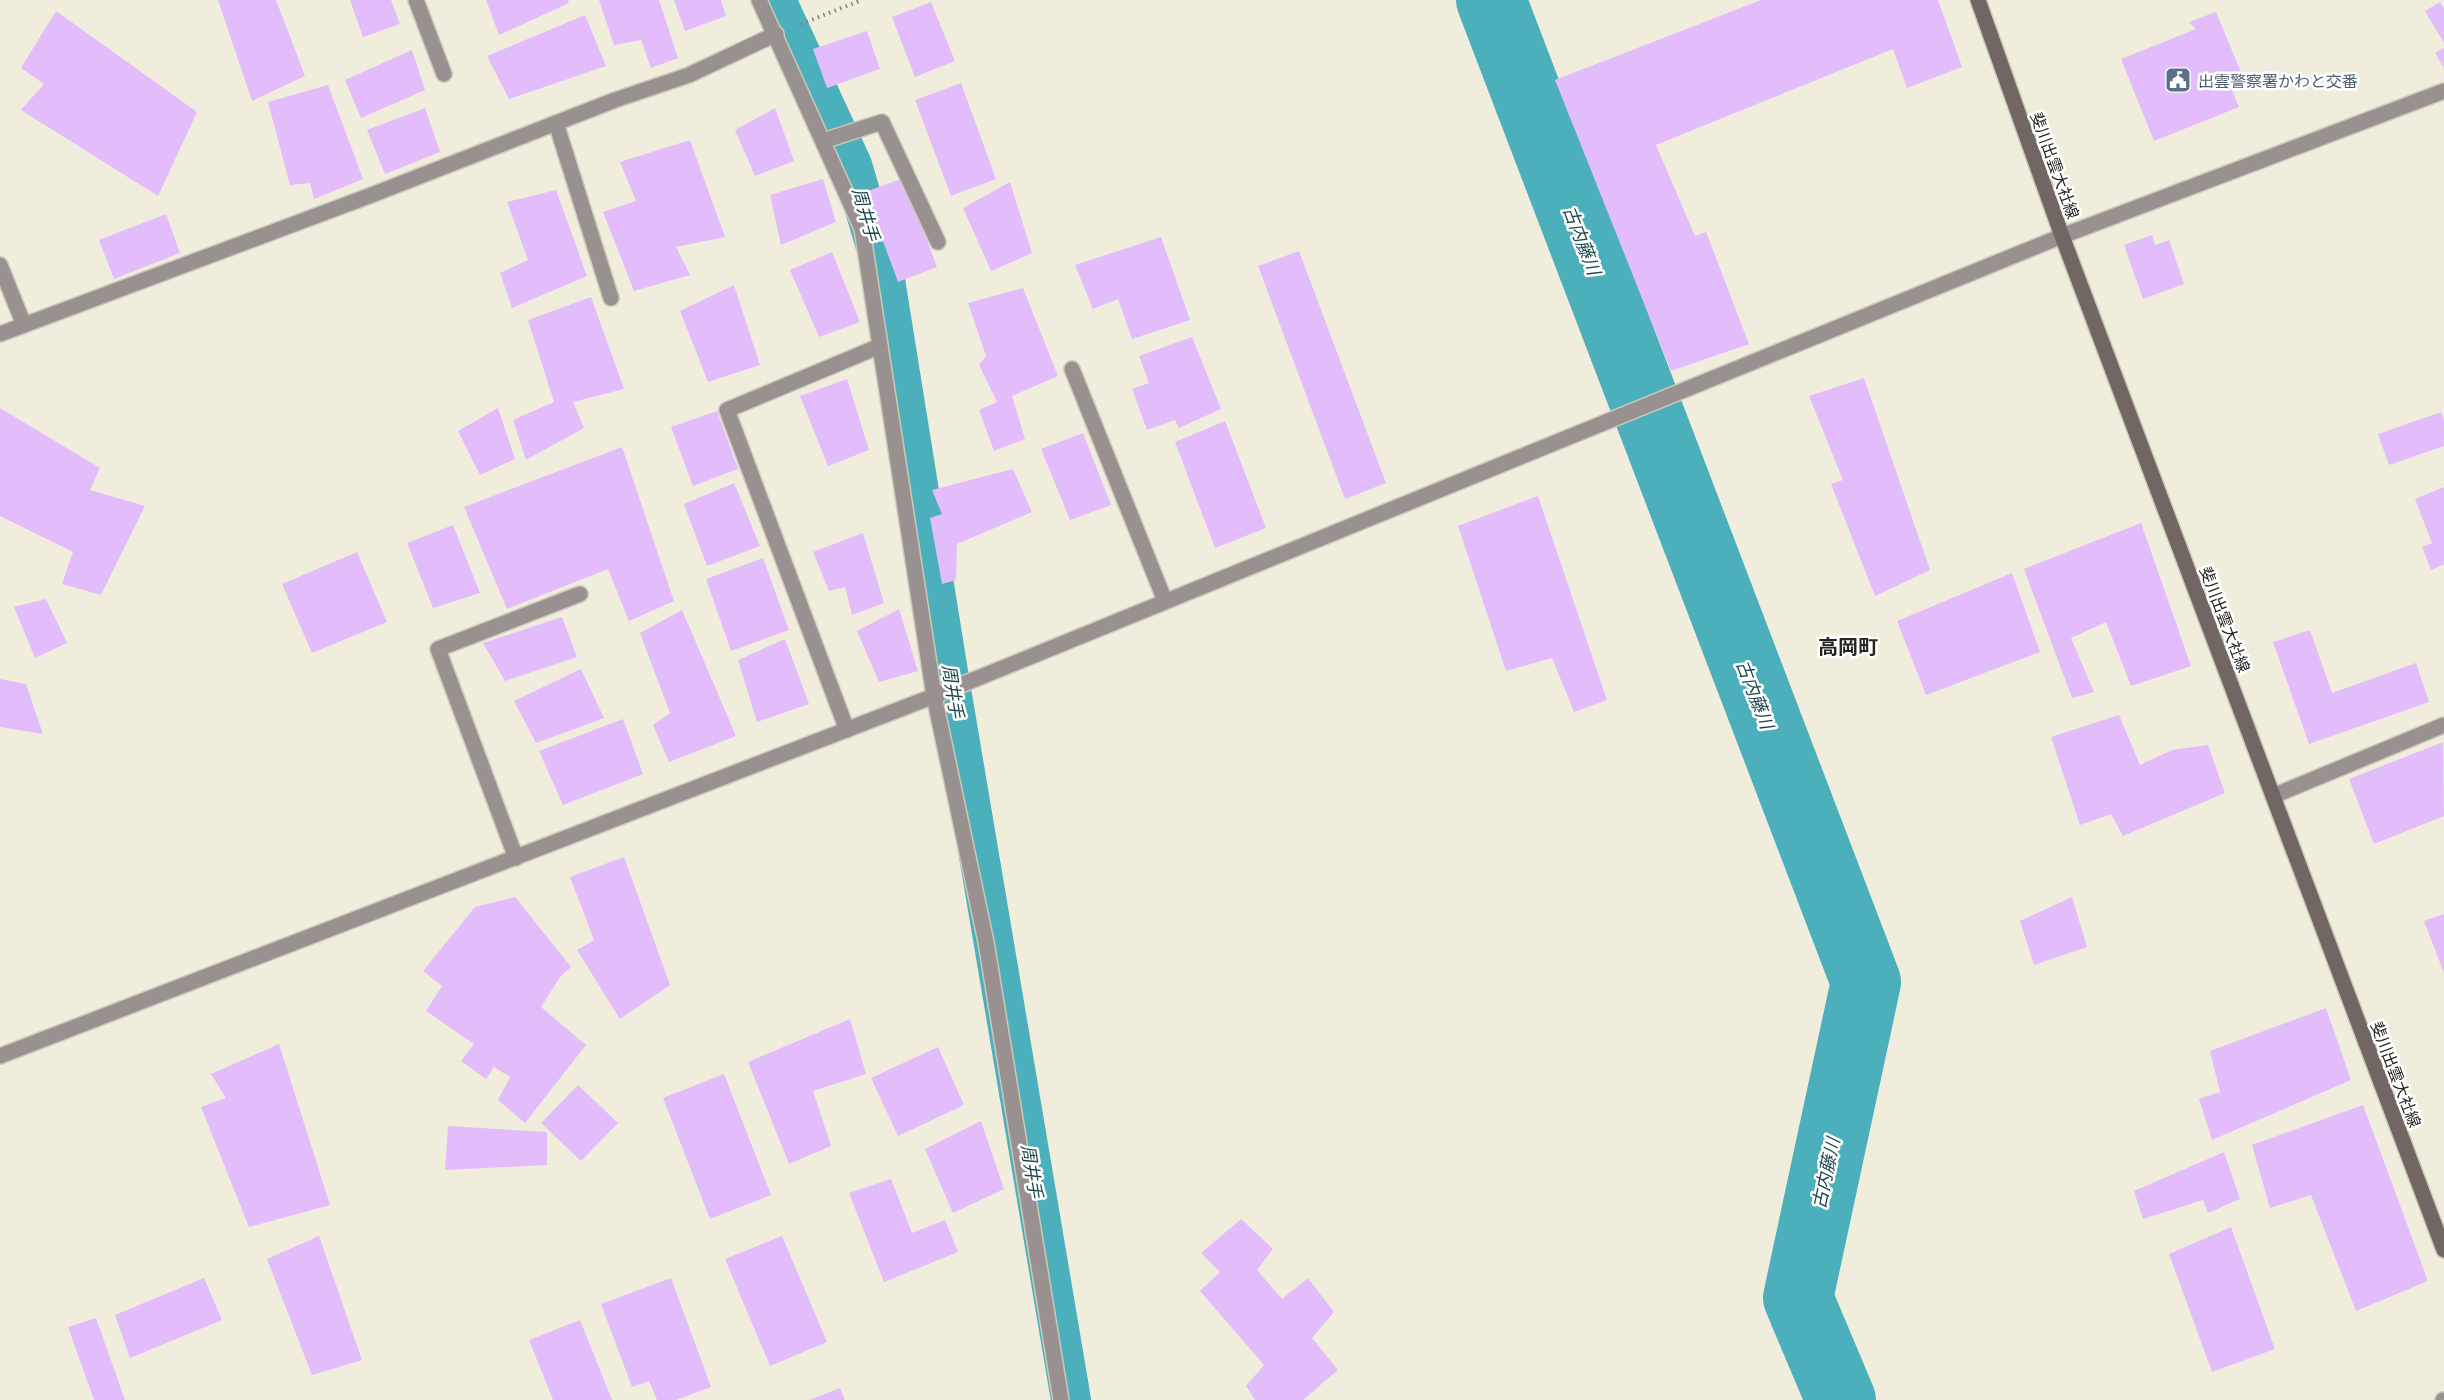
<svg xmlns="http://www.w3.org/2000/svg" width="2444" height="1400" font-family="Literata,'Noto Sans JP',serif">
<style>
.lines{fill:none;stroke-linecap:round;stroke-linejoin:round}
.canal{stroke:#4bb0bc;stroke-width:40}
.river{stroke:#4bb0bc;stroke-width:70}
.building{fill:#e3bdfb}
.minor-casing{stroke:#cbc9ba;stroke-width:18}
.tertiary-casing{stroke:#cbc9ba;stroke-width:18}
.secondary-casing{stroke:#cbc9ba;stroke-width:18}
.path{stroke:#848277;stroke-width:4;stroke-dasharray:1.5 4.5;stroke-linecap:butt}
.minor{stroke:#99918f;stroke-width:15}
.tertiary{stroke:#99918f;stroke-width:15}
.secondary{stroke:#716662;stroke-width:15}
.labels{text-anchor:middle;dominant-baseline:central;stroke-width:5;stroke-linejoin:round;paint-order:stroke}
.service-label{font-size:16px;fill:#4e5e75;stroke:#fff;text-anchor:start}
.street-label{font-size:16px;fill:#25241d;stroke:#fff}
.water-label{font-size:18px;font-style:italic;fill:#1a474c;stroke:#fff}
.quarter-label{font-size:20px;font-weight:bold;fill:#25241d;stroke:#fff}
</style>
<rect width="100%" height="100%" fill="#f0eddc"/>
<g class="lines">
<polyline class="canal" points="776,0 852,165 884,274 948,672 1071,1400"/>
<polyline class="river" points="1491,0 1866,982 1798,1298 1841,1400"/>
</g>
<g class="building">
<polygon points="218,0 276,0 305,76 252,101"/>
<polygon points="350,0 391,0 400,24 363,37"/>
<polygon points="486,0 568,0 569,3 499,35"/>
<polygon points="599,0 659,0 678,58 651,68 641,40 614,45"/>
<polygon points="674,0 721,0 726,16 685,31"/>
<polygon points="1761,0 1938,0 1962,67 1907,88 1893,49 1656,145 1695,236 1706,232 1749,344 1671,371 1555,80"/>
<polygon points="931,2 955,61 915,77 892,17"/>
<polygon points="2440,2 2444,9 2444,43 2425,11"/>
<polygon points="56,11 197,112 158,196 21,110 44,84 21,68"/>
<polygon points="2216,12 2243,77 2229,83 2239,107 2154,141 2121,59 2196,29 2189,22"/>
<polygon points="585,15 606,66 509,99 487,56"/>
<polygon points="867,31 880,69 827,88 813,49"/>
<polygon points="2444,48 2444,68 2435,53"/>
<polygon points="412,50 425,90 361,118 345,80"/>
<polygon points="961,83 996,179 951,196 915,100"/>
<polygon points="328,85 363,179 314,199 310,183 290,185 268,102"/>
<polygon points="425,108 440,152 385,174 367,130"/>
<polygon points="775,108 794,161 755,176 735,130"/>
<polygon points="690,140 725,237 676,247 690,275 634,291 603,212 636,201 620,162"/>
<polygon points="904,178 937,267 898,282 865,192"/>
<polygon points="823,179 836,222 781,245 770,195"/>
<polygon points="1010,182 1032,253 991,271 963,208"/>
<polygon points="556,190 587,276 512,308 500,273 528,260 507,202"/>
<polygon points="166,214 180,253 114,279 99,240"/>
<polygon points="2152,235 2155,245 2169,240 2184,284 2143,299 2124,245"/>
<polygon points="1161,237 1190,320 1132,339 1118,299 1093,309 1075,265"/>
<polygon points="1299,251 1386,483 1345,499 1258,266"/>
<polygon points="832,252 860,322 819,337 790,270"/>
<polygon points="734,285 760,365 708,382 680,311"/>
<polygon points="1023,288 1058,376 1012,396 1025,439 994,451 979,410 997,402 979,365 986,356 968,303"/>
<polygon points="591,297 624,389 573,402 584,428 526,460 513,420 554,402 528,320"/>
<polygon points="1192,337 1221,409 1179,428 1175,420 1147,430 1132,389 1149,383 1139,356"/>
<polygon points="1864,378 1930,570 1875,596 1831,484 1843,480 1809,396"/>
<polygon points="847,379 869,450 828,466 800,396"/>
<polygon points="0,408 100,468 90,490 145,506 101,595 62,584 73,552 0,516"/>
<polygon points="498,408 515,459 480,475 458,431"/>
<polygon points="717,411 738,469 693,486 671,427"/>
<polygon points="2441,412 2444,420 2444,446 2389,465 2378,434"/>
<polygon points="1225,421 1266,528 1215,548 1175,442"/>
<polygon points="1083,433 1111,505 1070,520 1041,449"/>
<polygon points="622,447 674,601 629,621 608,569 507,609 464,507"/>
<polygon points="1013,469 1032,512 957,544 956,580 942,584 930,518 942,514 932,490"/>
<polygon points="734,483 760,546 707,566 684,504"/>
<polygon points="2444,487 2444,564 2431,570 2422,547 2432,543 2415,499"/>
<polygon points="1538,496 1607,700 1574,712 1552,658 1506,671 1458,526"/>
<polygon points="2141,523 2191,666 2131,686 2106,622 2071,638 2094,692 2072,698 2024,569"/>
<polygon points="453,525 480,593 433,608 407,543"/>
<polygon points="863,533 884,603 852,615 845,587 829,591 813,552"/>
<polygon points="357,552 387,622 312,653 282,584"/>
<polygon points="763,558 789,630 731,651 706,579"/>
<polygon points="2012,573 2040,652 1926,695 1897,621"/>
<polygon points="46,599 67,643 35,658 14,607"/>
<polygon points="899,609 918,671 879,682 857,631"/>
<polygon points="682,610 736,736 669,762 653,725 670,713 640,633"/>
<polygon points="562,617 577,657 505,681 483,643"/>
<polygon points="2310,630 2332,693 2416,663 2429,702 2309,744 2273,642"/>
<polygon points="785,639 809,704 757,722 738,660"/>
<polygon points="581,669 604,718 536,743 514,701"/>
<polygon points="0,679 26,684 43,734 0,727"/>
<polygon points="2119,715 2140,765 2172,750 2208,745 2225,793 2123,836 2111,814 2080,825 2051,737"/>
<polygon points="623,719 643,774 563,805 539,751"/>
<polygon points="2443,742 2444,816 2374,844 2349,779"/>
<polygon points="624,857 670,985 620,1019 577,950 594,940 570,877"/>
<polygon points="515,897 571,967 560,977 541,1007 586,1045 525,1123 498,1100 510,1077 494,1067 486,1079 461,1061 474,1044 426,1011 442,986 423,971 475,907"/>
<polygon points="2072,897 2087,947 2034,965 2020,921"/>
<polygon points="2444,914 2444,973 2424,921"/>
<polygon points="2326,1008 2351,1080 2212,1140 2199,1099 2220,1092 2210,1051"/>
<polygon points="850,1019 866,1074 813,1091 831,1146 789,1164 748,1062"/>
<polygon points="279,1044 330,1205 249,1227 201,1107 226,1098 211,1074"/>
<polygon points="938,1047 964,1105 898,1136 871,1078"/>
<polygon points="724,1074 771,1195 710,1219 663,1098"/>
<polygon points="578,1085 618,1123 581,1161 541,1123"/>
<polygon points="2363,1105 2428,1281 2356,1311 2311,1195 2270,1208 2252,1145"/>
<polygon points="981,1121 1004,1189 953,1213 925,1149"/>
<polygon points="448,1126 547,1132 547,1165 445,1170"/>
<polygon points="2224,1152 2240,1199 2208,1213 2203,1200 2143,1219 2134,1191"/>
<polygon points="891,1179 912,1233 945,1220 958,1252 884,1282 849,1193"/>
<polygon points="1241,1219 1273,1249 1257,1270 1282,1299 1308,1278 1334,1312 1312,1338 1338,1370 1303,1400 1255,1400 1246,1386 1264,1365 1200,1291 1220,1272 1201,1253"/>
<polygon points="2231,1227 2275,1349 2212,1372 2169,1254"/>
<polygon points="319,1236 362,1360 312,1375 267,1259"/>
<polygon points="782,1236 827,1342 770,1366 725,1259"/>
<polygon points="204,1278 222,1320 130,1358 115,1315"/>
<polygon points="671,1278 711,1387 676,1400 657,1400 649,1381 632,1387 601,1304"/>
<polygon points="96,1318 125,1400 94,1400 68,1327"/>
<polygon points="580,1320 612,1400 553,1400 529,1340"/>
<polygon points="840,1388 845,1400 809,1400"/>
</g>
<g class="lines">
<g class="minor-casing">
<g id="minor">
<polyline points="416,0 444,74"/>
<polyline points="759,0 862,229 934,696 986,942 1061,1400"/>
<polyline points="556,123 611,298"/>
<polyline points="823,141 882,122 938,242"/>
<polyline points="2062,236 2444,91"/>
<polyline points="0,265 24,325"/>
<polyline points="0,334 369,196 615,100 689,75 776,34"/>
<polyline points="1072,369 1165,601"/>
<polyline points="847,730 727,410 880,346"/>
<polyline points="2273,796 2444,725"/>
<polyline points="516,858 438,649 580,594"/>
<polyline points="2443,1400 2444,1400"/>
</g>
</g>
<g class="tertiary-casing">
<polyline id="tertiary" points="0,1056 934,696 2062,236"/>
</g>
<g class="secondary-casing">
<polyline id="secondary" points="1978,0 2062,236 2444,1250"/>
</g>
<polyline class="path" points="801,24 862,0"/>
<use href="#minor" class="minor"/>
<use href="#tertiary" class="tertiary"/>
<use href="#secondary" class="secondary"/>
</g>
<defs>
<g id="civic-square" transform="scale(1.35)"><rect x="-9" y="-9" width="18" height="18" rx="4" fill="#5c6f8a" stroke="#fff"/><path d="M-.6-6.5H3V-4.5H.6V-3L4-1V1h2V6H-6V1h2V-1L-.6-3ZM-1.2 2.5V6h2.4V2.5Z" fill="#fff"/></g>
</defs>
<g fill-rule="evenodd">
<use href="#civic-square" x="2178" y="80"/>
</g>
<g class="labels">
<g class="service-label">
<text x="2198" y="80">出雲警察署かわと交番</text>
</g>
<g class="street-label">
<text transform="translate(2056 165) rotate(70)">斐川出雲大社線</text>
<text transform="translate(2226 619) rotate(69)">斐川出雲大社線</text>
<text transform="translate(2397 1074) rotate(69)">斐川出雲大社線</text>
</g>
<g class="water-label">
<text transform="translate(867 214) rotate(74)">周井手</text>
<text transform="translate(1583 240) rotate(69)">古内藤川</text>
<text transform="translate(954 691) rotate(81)">周井手</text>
<text transform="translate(1756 694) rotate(69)">古内藤川</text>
<text transform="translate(1033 1171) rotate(81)">周井手</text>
<text transform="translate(1825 1173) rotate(-78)">古内藤川</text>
</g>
<g class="quarter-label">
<text x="1848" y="645">高岡町</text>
</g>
</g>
</svg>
